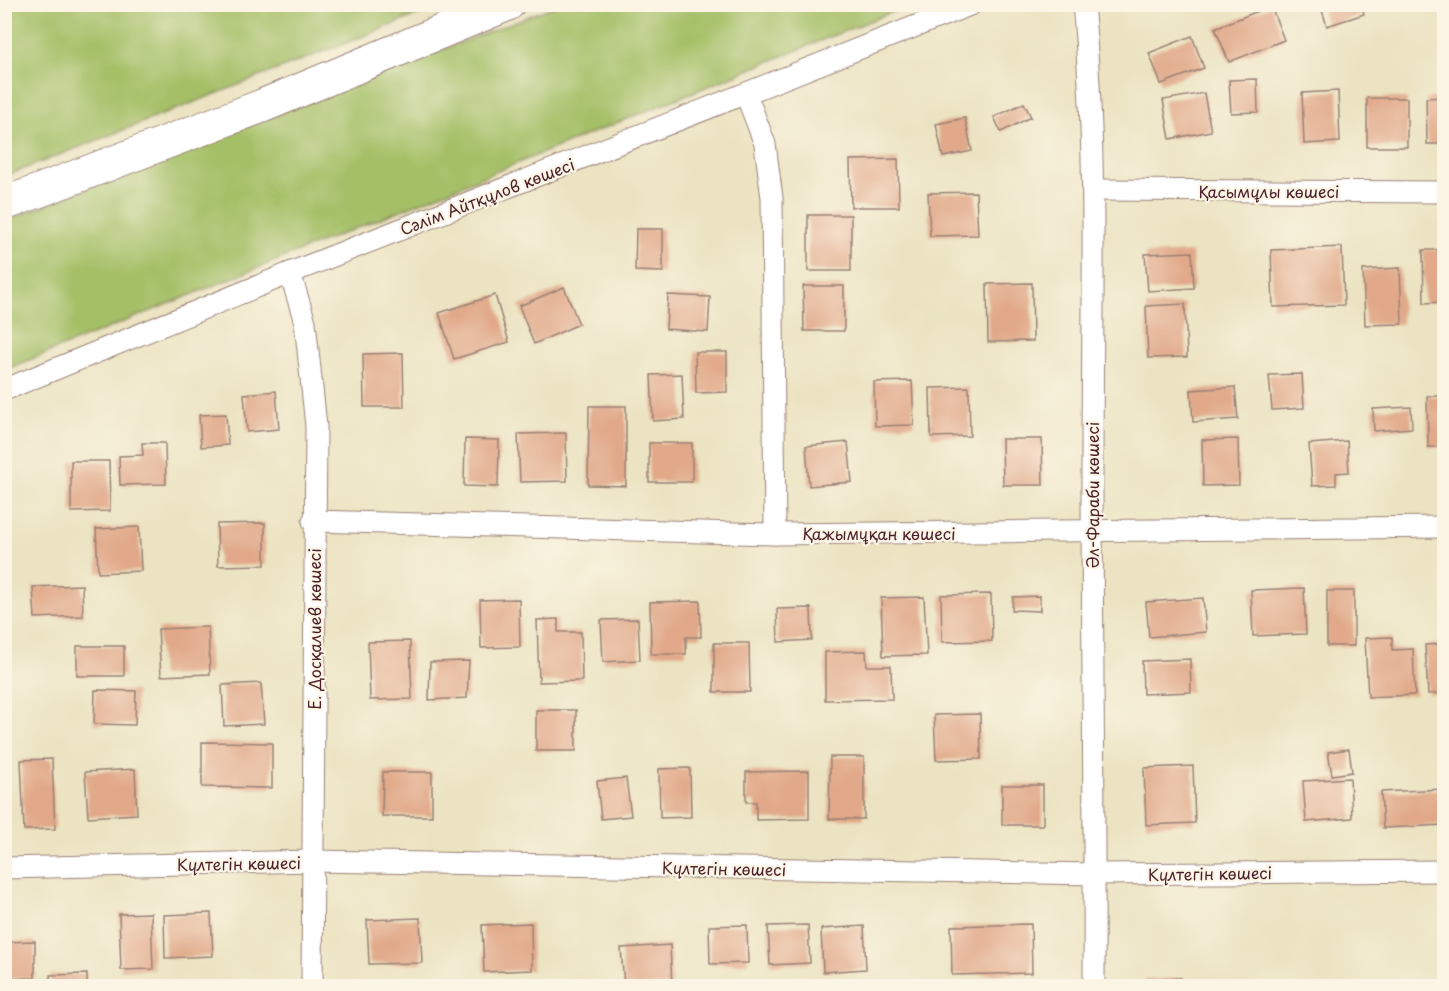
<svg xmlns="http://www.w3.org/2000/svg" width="1449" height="991" font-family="'Playpen Sans',sans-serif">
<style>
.green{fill:#a4bf66;stroke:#776f48;stroke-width:1.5}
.building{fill:#e1a989}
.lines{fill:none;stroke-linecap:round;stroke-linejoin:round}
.street-casing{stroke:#9a8176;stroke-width:23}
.highway-casing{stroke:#9a8176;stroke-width:35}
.street{stroke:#fff;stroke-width:21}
.highway{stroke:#fff;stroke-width:33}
.labels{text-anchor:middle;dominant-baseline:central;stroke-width:4.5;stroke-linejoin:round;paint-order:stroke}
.street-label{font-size:16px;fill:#4a1f2b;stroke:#fcf5e5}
</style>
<rect width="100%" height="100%" fill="#fcf5e5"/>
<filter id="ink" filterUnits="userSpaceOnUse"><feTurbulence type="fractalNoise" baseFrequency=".0167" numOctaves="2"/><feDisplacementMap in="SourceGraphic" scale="12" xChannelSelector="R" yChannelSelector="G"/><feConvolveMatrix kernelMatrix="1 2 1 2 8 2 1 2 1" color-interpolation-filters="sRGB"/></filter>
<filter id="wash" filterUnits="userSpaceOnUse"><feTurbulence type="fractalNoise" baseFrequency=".008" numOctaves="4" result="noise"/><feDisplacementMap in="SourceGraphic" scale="24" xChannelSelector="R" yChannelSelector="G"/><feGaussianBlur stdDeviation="1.35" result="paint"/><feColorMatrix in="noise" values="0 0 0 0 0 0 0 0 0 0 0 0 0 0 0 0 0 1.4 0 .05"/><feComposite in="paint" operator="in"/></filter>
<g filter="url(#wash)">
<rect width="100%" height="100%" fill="#ebe3c1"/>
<g class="green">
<polygon points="4,5 5,4 443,5 8,175 4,165"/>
<polygon points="557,5 909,5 5,370 5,221"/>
</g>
<g id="blocks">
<g class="building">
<polygon points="1320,4 1361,4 1364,14 1327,26"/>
<polygon points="1271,6 1284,40 1229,62 1215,28"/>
<polygon points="1192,36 1204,68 1161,84 1149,53"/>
<polygon points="1257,79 1258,112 1231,113 1229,80"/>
<polygon points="1338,91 1340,142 1304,144 1302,93"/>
<polygon points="1204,93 1211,131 1170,139 1163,100"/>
<polygon points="1444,97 1444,144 1427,144 1426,98"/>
<rect x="1367" y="98" width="40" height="49"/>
<polygon points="1024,103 1031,117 1001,132 994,117"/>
<polygon points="965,118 972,151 943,157 936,124"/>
<polygon points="898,159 899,207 851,207 850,160"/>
<polygon points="976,192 978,235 930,236 928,193"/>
<rect x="808" y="215" width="43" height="56"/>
<polygon points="636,229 663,229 663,272 635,271"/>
<polygon points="1342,247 1344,305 1273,307 1271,250"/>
<polygon points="1423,250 1444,250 1444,302 1424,303"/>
<polygon points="1192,252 1194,288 1148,291 1145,254"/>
<polygon points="1400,268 1402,324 1365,325 1363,270"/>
<polygon points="1032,283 1033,341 988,342 987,284"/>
<polygon points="803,286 844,286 844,331 804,331"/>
<polygon points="564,287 579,324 534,344 519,306"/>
<polygon points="495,295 509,342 454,359 439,313"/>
<polygon points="668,295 710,297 708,332 666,329"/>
<polygon points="1185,304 1187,357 1148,358 1146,306"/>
<polygon points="695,352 727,352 727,392 696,393"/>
<polygon points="403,353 404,407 364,407 363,354"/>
<polygon points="682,374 684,419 653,421 651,375"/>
<polygon points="1302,374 1304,408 1272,410 1269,375"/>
<polygon points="912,381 914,425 875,426 874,382"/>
<polygon points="969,387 970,436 931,437 930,388"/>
<polygon points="1235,387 1238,419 1193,422 1191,390"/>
<polygon points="276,391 279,429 247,432 244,394"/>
<polygon points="1427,396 1444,396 1444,447 1428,447"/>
<polygon points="589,406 626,406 626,486 588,485"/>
<polygon points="1411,407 1412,428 1374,431 1373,409"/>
<polygon points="226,414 228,445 201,447 199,415"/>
<polygon points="566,433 567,481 520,482 518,434"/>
<polygon points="465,439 499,440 498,487 464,486"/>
<polygon points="1002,439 1042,439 1043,485 1003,485"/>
<polygon points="1238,439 1239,485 1203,486 1202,440"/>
<polygon points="1347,441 1349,472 1336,473 1336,485 1312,486 1309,444"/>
<polygon points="848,442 852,482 809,486 806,446"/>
<polygon points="142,443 165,443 166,484 120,485 119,456 143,455"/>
<rect x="649" y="443" width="43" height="39"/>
<polygon points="71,461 109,461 110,511 71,512"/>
<polygon points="265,523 265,565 218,566 217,524"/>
<polygon points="139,527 141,571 98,573 96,529"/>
<polygon points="82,585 83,616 35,618 33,587"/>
<polygon points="1304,588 1306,634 1253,636 1251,590"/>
<rect x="1327" y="591" width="27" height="55"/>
<polygon points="991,594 992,641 942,642 941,595"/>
<polygon points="1040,596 1040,611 1012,610 1013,597"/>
<polygon points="924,597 927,655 883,656 881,598"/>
<polygon points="1203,598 1206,632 1149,637 1146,602"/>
<polygon points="519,599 520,647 481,648 480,600"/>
<polygon points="700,601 701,637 686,637 686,654 651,654 650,602"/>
<polygon points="811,608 812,640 778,642 777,609"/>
<polygon points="558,619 558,632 581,632 582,681 539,682 537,620"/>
<polygon points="638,619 640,660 603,662 601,620"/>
<polygon points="208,627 210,674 161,676 158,629"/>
<polygon points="1392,637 1392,650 1413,649 1415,695 1368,697 1365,638"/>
<polygon points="410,641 412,699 370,700 368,642"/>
<polygon points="714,643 749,643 750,692 714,692"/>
<polygon points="1444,644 1444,693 1428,694 1425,645"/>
<rect x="77" y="646" width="47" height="30"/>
<polygon points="866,651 867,666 891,666 892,699 825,700 825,652"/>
<polygon points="1190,659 1191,692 1143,694 1142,661"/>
<polygon points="469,661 467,698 429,700 430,662"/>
<polygon points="261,683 264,724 224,726 222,685"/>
<polygon points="95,690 136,691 135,725 94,724"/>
<rect x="536" y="710" width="40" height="41"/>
<polygon points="980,714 981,759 936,760 934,715"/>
<polygon points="202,742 272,743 272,788 202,787"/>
<polygon points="1349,749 1352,772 1332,775 1328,752"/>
<polygon points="830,757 864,757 864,819 829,819"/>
<polygon points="52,759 55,829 24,830 21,760"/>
<polygon points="1193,766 1195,823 1146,825 1144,768"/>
<polygon points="690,768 691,817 660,818 659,769"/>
<polygon points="135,769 137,814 88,817 85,772"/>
<polygon points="809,771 809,819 756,820 756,802 746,802 746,772"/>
<polygon points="383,772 432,772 432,816 382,816"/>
<polygon points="626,778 631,816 601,819 597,781"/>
<polygon points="1350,778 1352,818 1306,822 1303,781"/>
<rect x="1002" y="785" width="41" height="40"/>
<polygon points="1444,789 1444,825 1383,828 1381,792"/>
<polygon points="151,913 153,969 121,970 119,914"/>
<polygon points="211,913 213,956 165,958 164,915"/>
<polygon points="420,918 422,963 369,964 367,920"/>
<polygon points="531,923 532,970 484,972 482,925"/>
<polygon points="1031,924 1032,973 952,975 951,926"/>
<polygon points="747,925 748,963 710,964 709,926"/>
<polygon points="808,925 810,963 770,965 768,926"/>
<polygon points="864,926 866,969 823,972 821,929"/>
<polygon points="35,941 35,978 4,979 4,942"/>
<polygon points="670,945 672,986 624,986 621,948"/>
<polygon points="87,974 87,986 51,986 50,975"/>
<polygon points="1181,978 1181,986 1145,986 1144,980"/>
<polygon points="419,981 419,986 375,986 374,984"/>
<polygon points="923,983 923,986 880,986 880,984"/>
</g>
</g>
</g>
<g filter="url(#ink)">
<use href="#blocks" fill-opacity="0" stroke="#9a8176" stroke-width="1.5"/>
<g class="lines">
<g class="street-casing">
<g id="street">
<path d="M1083 4C1098 158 1092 314 1092 468 1092 641 1095 814 1094 986"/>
<polyline points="746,94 765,144 772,198 775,534"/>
<polyline points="1093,190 1444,192"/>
<polyline points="290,273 305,322 316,426 312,986"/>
<polyline points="4,390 290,273 972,4"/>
<polyline points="313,521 775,534 1444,527"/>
<polyline points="4,868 313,861 1095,874 1444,871"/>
</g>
</g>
<g class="highway-casing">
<polyline id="highway" points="4,204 262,106 508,4"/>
</g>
<use href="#street" class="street"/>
<use href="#highway" class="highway"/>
</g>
</g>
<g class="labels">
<g class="street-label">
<text x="1269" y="191">Қасымұлы көшесі</text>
<text transform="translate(487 196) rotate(-21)">Сәлім Айтқұлов көшесі</text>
<text transform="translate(1092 495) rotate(-90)">Әл-Фараби көшесі</text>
<text x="879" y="533">Қажымұқан көшесі</text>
<text transform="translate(314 629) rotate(-90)">Е. Досқалиев көшесі</text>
<text transform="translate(239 863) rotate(-1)">Күлтегін көшесі</text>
<text transform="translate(724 868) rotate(1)">Күлтегін көшесі</text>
<text transform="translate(1210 873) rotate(-1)">Күлтегін көшесі</text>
</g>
</g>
<rect width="1449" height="991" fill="none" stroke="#fcf5e5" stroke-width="24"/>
</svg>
